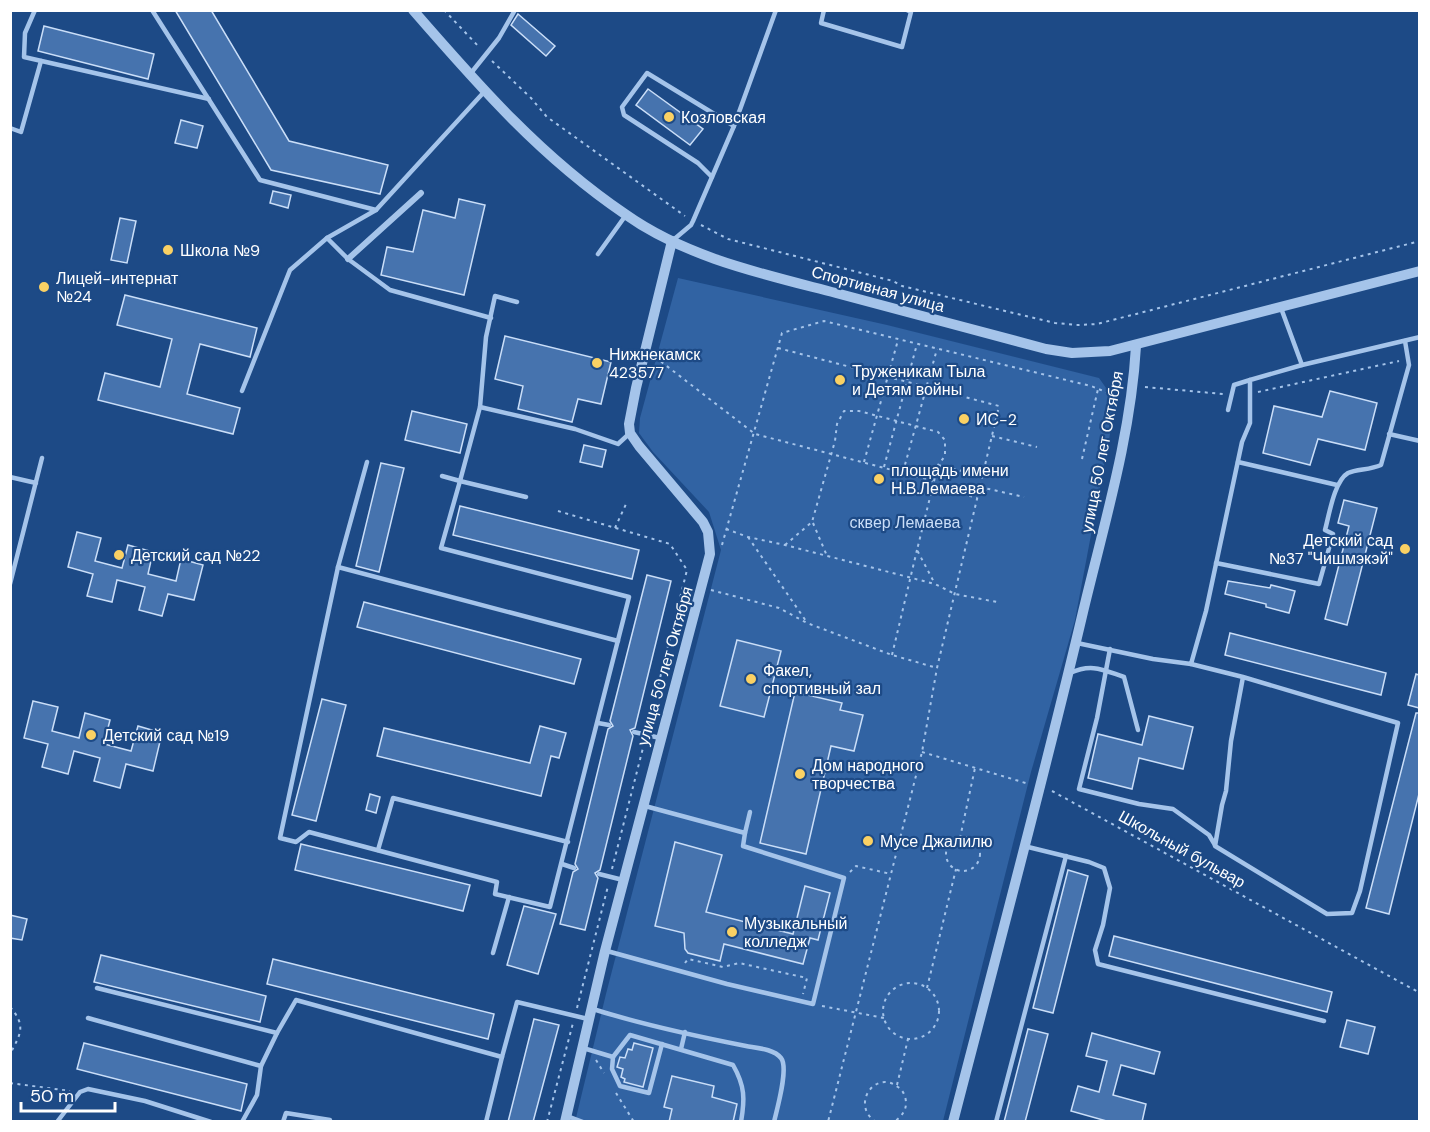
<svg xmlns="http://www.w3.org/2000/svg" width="1430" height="1132" font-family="'DM Sans',sans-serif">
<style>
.green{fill:#3163a3}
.building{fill:#4673ae;stroke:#cadef8;stroke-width:1.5}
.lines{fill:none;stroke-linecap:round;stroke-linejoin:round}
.path{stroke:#a5c4ea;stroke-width:2;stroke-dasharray:3 4.5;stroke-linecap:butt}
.service{stroke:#a5c4ea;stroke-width:4.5}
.minor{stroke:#a5c4ea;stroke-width:6}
.tertiary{stroke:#a5c4ea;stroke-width:10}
.poi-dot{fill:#fad164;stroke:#1d4a86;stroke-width:2}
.labels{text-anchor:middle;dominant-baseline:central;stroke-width:4.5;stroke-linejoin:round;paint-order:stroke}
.poi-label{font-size:16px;fill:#fff;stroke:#1d4a86;text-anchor:start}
.street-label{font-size:16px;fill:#fff;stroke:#1d4a86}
.park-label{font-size:16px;fill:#cadef8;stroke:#1d4a86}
</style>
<rect width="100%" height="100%" fill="#1d4a86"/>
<polygon class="green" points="678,278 887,325 1099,378 1116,402 1075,620 1031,772 943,1121 575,1122 606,994 721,550 709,512 653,452 639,433 640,418"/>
<g class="building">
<polygon points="175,10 211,10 289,141 388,165 380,194 271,170"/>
<polygon points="518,14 555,46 546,56 511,25"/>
<polygon points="44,26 154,54 148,79 38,51"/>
<polygon points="648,89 703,129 690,145 636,105"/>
<polygon points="181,120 203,126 197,148 175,143"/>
<polygon points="273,191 291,195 288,208 270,203"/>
<polygon points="459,199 485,205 464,295 381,275 387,247 413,252 423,210 455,218"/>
<polygon points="120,218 136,221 127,263 111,260"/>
<polygon points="125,295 257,328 250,357 200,344 187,394 240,408 233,434 98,400 105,373 160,387 172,339 117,325"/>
<polygon points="505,336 611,362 601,404 578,399 572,422 518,409 523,386 495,379"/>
<polygon points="1330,391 1377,403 1365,450 1318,439 1310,465 1263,453 1274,406 1322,417"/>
<polygon points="412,411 467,424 460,453 405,440"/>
<polygon points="584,445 606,450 602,467 580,462"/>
<polygon points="381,463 404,468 379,572 356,566"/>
<polygon points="1344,500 1377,508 1347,625 1325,619 1349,526 1338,523"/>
<polygon points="460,506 639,550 632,579 453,535"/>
<polygon points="77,532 101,538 95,561 122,568 128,545 153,552 148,574 176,581 181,559 203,565 194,600 168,594 162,616 139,610 145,587 117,580 112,602 87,596 93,574 68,567"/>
<polygon points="647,575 671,581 635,728 630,730 633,736 600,870 595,873 598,878 585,930 560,924 573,872 578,869 575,864 608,729 613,726 610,721"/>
<polygon points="1228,581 1270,588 1271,585 1295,591 1289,613 1266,607 1266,604 1225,594"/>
<polygon points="364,602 581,659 574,684 357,627"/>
<polygon points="1230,633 1386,673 1381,695 1225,655"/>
<polygon points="737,640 781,651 764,717 720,706"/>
<polygon points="1416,674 1419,675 1419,708 1408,705"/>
<polygon points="795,692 842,703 840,710 863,715 854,751 831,746 806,854 760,843"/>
<polygon points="322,699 346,705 316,821 292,815"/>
<polygon points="33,701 58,707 52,731 79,738 85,713 110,720 104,744 131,751 138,726 162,733 153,771 126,764 120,788 94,781 100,758 74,751 68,774 42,767 48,744 24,738"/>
<polygon points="1416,713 1419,713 1419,794 1389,914 1366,908"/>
<polygon points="1149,716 1193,727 1183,769 1139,758 1132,789 1088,778 1098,734 1142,745"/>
<polygon points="540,726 566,733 559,758 551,756 541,796 377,756 384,728 530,763"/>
<polygon points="370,794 380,797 376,813 366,810"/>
<polygon points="675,842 722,855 706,912 793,934 805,886 830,893 818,940 810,938 803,964 724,944 720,961 688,953 685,949 684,933 655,926"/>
<polygon points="301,844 470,885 463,911 295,870"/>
<polygon points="1068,870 1088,876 1053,1013 1033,1008"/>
<polygon points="524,906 556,914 538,974 507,965"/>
<polygon points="10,915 27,919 22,940 10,938"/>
<polygon points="1114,936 1332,992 1327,1012 1109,956"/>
<polygon points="101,955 266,996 260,1022 94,982"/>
<polygon points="273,959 494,1014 488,1039 267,984"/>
<polygon points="534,1019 559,1025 533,1122 508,1122"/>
<polygon points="1347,1020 1375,1027 1368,1054 1340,1047"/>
<polygon points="1028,1029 1048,1034 1025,1122 1004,1122"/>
<polygon points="1092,1033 1160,1052 1154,1074 1121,1065 1113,1095 1146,1104 1142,1122 1110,1122 1071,1111 1078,1086 1099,1092 1107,1061 1086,1056"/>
<polygon points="84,1043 247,1084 241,1111 77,1069"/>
<polygon points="634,1043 653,1048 643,1087 624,1082 625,1079 621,1077 623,1069 617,1067 620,1057 625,1058 628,1049 632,1050"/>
<polygon points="672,1076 714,1086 712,1097 737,1104 733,1122 669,1122 672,1109 664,1107"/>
</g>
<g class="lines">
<g class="path">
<polyline points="444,10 480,48"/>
<polyline points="492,61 531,98 547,117 685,216"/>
<polyline points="701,225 728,239 893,281 902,286 1055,323 1078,325 1097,324 1420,241"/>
<polyline points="778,348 999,406 937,668 922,752 828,1122"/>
<polyline points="655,357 755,434 934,481"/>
<polyline points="1145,387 1223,394"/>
<polyline points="1258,392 1399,361"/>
<polyline points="992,436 1037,447"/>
<polyline points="1082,459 1098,389"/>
<polyline points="864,462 898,340"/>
<polyline points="938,465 982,476"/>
<polyline points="884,467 917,344"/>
<polyline points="903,472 937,349"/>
<polyline points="933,486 977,498"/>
<polyline points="980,487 1024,497"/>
<polyline points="558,511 670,544 687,570 648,726"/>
<polyline points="813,523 827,556"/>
<polyline points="615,528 626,504"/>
<polyline points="726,529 748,537 785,545 935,584 955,594 997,602"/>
<polyline points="748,537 806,621"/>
<polyline points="722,545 782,333 824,321 1091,386 1116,396 1120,393"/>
<polyline points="785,545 812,522 835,441 837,424 844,411 859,411 938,432 945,440 945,456 938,465 917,550 935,584"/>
<polyline points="711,590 779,608 807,623 892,655 937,668"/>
<polyline points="892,655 917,550"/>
<polyline points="922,752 1029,784"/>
<polyline points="1052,791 1420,993"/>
<circle cx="963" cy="854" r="17"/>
<polyline points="960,838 975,768"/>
<polyline points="612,869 644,744"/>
<polyline points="850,872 856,866 891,874"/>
<polyline points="685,963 688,959 723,967 739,963 807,978 803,994"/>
<circle cx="911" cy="1011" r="28"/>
<polyline points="927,988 956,869"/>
<polyline points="822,1006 884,1018"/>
<path d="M10 1007C27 1026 20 1035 10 1054"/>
<polyline points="577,1008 608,886"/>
<polyline points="596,1060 604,1073"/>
<polyline points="10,1083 70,1091"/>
<polyline points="897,1085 908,1039"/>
<polyline points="616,1093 634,1122"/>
<polyline points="547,1122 573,1023"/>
<path d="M876 1122C850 1105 875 1069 898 1087 903 1090 906 1097 906 1103 906 1111 901 1117 894 1122"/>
</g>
<g class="service">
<polyline points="35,10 25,33 24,57 209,99"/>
<polyline points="152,10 260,180 376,210 484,92"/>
<polyline points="824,10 821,23 902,47 911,12 907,10"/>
<polyline points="471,73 499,38 515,10"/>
<polyline points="10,128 21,132 41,61"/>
<polyline points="712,177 698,163 624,115 622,107 647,73 734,126"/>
<polyline points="327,238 348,259 390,290 491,318"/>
<polyline points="672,241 691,225 693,221 734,126 776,10"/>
<polyline points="598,254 626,215"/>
<polyline points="517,302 495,296 486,337 480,407 575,429 618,444 630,433"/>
<polyline points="1281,308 1302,365"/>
<polyline points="242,391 290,270 327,238 376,210"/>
<polyline points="1228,410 1234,385 1250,380"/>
<polyline points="1389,434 1420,441"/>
<polyline points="367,462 338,567 280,838 296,842 309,832 497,882 495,894 550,907 629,597 441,548 460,481 526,497"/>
<polyline points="1238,462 1337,485"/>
<polyline points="442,476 460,481 480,407"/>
<polyline points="10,477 36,483"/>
<path d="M1216 563 1319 584 1333 534 1325 530C1329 516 1334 481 1348 473 1357 469 1370 470 1381 465L1409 365 1405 341"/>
<polyline points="338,567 618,641"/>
<polyline points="10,584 42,458"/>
<polyline points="1077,643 1153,659 1191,664 1206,611 1242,442 1250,423 1250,380 1302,365 1420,337"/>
<polyline points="1110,649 1097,718 1079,789 1139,804 1173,809 1209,835 1215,845"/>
<polyline points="1191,664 1243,677 1398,723 1360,891 1352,913 1327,914 1215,846 1222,805 1226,791 1231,741 1243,677"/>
<path d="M1070 673C1092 663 1103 670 1124 677L1138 730"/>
<polyline points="598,723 609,725"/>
<polyline points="634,732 660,738"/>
<polyline points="645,806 745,833 750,812"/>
<polyline points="1024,846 1089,862 1104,868 1110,888 1103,925 1095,950 1098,964 1324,1021"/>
<polyline points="378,850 393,798 568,842"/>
<polyline points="562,864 574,868"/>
<polyline points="599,874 623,880"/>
<polyline points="607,951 727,984 813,1004 844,878 743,846 745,833"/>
<polyline points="493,953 509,897"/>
<polyline points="97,988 277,1033"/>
<path d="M593 1009C643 1025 695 1036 746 1046 757 1048 774 1049 781 1058 789 1068 777 1109 774 1122"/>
<polyline points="88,1018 261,1066"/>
<path d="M583 1048 613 1057 630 1035 733 1065C745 1086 745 1099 741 1122"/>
<polyline points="681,1049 685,1032"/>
<polyline points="502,1057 517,1002 588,1019"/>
<polyline points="613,1057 612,1069 620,1086 649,1093 662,1044"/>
<polyline points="567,1116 583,1122"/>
<polyline points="57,1122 80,1092 88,1089 145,1101 211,1122"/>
<polyline points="242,1122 257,1095 261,1066 277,1033 296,1000 502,1057 486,1122"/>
<polyline points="283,1122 286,1113 330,1120 330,1122"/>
<polyline points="996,1122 1066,856"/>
</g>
<polyline class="minor" points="348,259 421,193"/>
<g class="tertiary">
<path d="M413 10C479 86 541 157 625 214 687 258 763 274 836 293 906 312 976 330 1046 349L1072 353 1110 351 1420 271"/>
<polyline points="565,1122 605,951 710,554 708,532 703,522 639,446 630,433 629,424 636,388 672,241"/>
<path d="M953 1122C997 952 1043 782 1083 612 1104 524 1131 436 1136 346"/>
</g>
</g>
<g class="poi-dot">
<circle cx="669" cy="117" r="6"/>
<circle cx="168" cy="250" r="6"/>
<circle cx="44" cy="287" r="6"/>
<circle cx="597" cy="363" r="6"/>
<circle cx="840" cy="380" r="6"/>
<circle cx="964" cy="419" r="6"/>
<circle cx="879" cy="479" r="6"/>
<circle cx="1405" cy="549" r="6"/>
<circle cx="119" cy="555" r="6"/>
<circle cx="751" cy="679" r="6"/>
<circle cx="91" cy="735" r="6"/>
<circle cx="800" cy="774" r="6"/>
<circle cx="868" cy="841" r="6"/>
<circle cx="732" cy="932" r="6"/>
</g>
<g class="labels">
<g class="poi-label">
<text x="681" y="117">Козловская</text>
<text x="180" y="250">Школа №9</text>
<text x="56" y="278">Лицей-интернат<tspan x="56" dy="18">№24</tspan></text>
<text x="609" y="354">Нижнекамск<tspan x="609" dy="18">423577</tspan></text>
<text x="852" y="371">Труженикам Тыла<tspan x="852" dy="18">и Детям войны</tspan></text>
<text x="976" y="419">ИС-2</text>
<text x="891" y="470">площадь имени<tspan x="891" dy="18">Н.В.Лемаева</tspan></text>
<text x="1393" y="540" text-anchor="end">Детский сад<tspan x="1393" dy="18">№37 "Чишмэкэй"</tspan></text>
<text x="131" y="555">Детский сад №22</text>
<text x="763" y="670">Факел,<tspan x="763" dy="18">спортивный зал</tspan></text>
<text x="103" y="735">Детский сад №19</text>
<text x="812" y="765">Дом народного<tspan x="812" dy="18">творчества</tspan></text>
<text x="880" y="841">Мусе Джалилю</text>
<text x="744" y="923">Музыкальный<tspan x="744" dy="18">колледж</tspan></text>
</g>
<g class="street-label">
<text transform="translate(878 289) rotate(15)">Спортивная улица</text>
<text transform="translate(1102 452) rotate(-79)">улица 50 лет Октября</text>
<text transform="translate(665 666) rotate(-74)">улица 50 лет Октября</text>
<text transform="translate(1182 849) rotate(29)">Школьный бульвар</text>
</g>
<g class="park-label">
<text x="905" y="522">сквер Лемаева</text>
</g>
</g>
<rect width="1430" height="1132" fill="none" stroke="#ffffff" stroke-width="24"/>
<path d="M21 1102v9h94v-9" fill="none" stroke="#ffffff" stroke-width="3"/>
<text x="30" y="1102" font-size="18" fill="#ffffff" stroke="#1d4a86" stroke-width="4.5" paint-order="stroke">50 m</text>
</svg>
